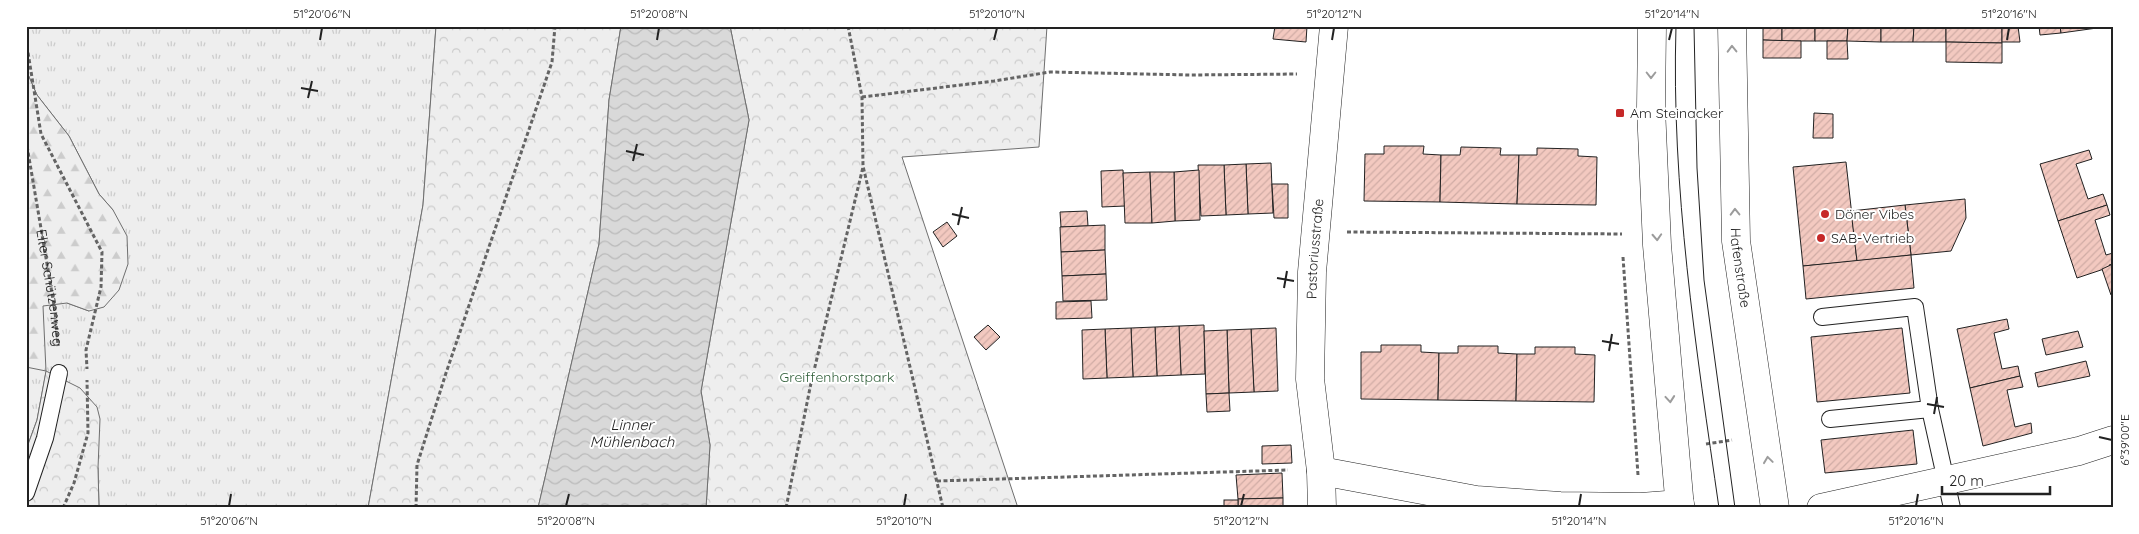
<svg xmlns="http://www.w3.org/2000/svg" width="2139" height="534" font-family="Quicksand,sans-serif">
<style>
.grass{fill:url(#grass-tufts);stroke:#6f6f6f}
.forest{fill:url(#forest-firs);stroke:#6f6f6f}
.park{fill:url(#park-crowns);stroke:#6f6f6f}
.water{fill:url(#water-waves);stroke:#6f6f6f}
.building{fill:url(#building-hatch);stroke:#222}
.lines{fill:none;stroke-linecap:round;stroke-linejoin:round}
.service-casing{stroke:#222;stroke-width:18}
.minor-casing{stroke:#222;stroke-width:29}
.secondary-casing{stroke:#222;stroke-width:29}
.path{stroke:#646464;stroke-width:3;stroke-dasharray:4 2.5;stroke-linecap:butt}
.service{stroke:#fff;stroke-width:16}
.minor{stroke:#fff;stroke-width:28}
.secondary{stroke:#fff;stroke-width:28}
.tram{stroke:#222;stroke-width:1}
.oneway{stroke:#9c9c9c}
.ticks{fill:none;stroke:#222;stroke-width:2}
.poi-dot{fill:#c62828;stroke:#fff;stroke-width:2}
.labels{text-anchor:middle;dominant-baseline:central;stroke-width:4;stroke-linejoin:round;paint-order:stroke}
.poi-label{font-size:14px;fill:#222;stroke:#fff;text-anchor:start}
.street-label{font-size:14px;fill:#222;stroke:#fff}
.park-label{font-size:14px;fill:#2f5e38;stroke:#fff}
.water-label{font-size:15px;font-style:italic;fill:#222;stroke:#fff}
.neatline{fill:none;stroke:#222;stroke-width:2}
.ticks-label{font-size:12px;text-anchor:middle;fill:#222}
</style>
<defs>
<pattern id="grass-tufts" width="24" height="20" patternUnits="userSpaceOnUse" patternTransform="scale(1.25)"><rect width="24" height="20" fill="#eee"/><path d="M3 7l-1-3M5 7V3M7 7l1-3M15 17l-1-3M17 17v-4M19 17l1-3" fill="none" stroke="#ccc"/></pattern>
<pattern id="forest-firs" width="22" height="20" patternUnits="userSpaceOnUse" patternTransform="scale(1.25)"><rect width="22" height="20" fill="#eee"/><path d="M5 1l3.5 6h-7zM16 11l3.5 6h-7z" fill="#ccc"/></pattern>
<pattern id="park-crowns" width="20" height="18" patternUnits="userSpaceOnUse" patternTransform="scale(1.25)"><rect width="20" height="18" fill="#eee"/><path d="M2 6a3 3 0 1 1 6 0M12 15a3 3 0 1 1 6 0" fill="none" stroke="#ccc"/></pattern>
<pattern id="water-waves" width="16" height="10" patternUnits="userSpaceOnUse" patternTransform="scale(1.25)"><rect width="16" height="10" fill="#d9d9d9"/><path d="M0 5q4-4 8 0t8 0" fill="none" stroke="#bababa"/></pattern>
<pattern id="building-hatch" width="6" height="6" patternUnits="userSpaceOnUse" patternTransform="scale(1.25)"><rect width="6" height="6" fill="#f3c9c0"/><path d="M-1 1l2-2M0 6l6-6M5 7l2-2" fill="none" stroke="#d0aca5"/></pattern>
</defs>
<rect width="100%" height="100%" fill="#fff"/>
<polygon class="grass" points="26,26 436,26 423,205 368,508 99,508 98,468 46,372 37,420 26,450 26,205 67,303 89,311 113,210 99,194 69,136 37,95 26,70"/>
<polygon class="forest" points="26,70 37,95 69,136 99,194 113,210 127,236 128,264 119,290 104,307 89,311 67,303 43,306 46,371 26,367"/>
<g class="park">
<polygon points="436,26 621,26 609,100 599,244 538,508 368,508 423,205"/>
<polygon points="730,26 1047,26 1039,147 902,157 1018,508 706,508 710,445 701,391 749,120"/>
<polygon points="46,371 80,388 97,407 100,419 98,468 99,508 26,508 26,450 37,420"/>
</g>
<polygon class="water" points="621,26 730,26 749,120 701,391 710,445 706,508 538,508 599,244 609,100"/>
<g class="building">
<polygon points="1275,26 1307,26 1306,42 1273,39"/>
<polygon points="1763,26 1782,26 1782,41 1763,40"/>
<rect x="1782" y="26" width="33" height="15"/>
<polygon points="1815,26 1848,26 1847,41 1815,41"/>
<polygon points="1848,26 1881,26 1881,42 1847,41"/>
<polygon points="1881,26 1914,26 1913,42 1881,42"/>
<polygon points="1914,26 1946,26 1946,42 1913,42"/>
<polygon points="1946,26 2002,26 2002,43 1946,42"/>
<polygon points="2002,26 2018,26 2020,42 2002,42"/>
<polygon points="2039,26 2060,26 2061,33 2040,35"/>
<polygon points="2060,26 2096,26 2097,28 2061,33"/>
<polygon points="1763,40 1801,41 1801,58 1763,58"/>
<polygon points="1827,41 1847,41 1848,59 1827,59"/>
<polygon points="1946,42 2002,43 2002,63 1946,62"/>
<polygon points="1814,113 1833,114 1833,138 1813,138"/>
<polygon points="1384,146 1424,146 1423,154 1441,155 1440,202 1364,201 1365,154 1384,154"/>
<polygon points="1461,147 1501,148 1500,155 1519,155 1517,204 1440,202 1441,155 1460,155"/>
<polygon points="1537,148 1578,149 1578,156 1597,157 1596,205 1517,204 1519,155 1537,155"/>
<polygon points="2089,150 2092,159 2076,164 2088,199 2103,194 2107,205 2058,221 2040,164"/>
<polygon points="1846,162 1857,261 1803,266 1793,167"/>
<polygon points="1271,163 1273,213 1248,214 1246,164"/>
<polygon points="1246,164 1248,214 1226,215 1224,165"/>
<polygon points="1198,165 1224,165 1226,215 1201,216"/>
<polygon points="1123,170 1125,206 1102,207 1101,171"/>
<polygon points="1199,170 1200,220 1175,221 1174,172"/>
<polygon points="1150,172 1152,223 1125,223 1123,173"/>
<polygon points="1150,172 1174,172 1175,221 1152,223"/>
<polygon points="1272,184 1288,184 1288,218 1274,218"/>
<polygon points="1965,199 1966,218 1951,251 1911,255 1905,205"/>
<polygon points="1905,205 1911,255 1857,261 1851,211"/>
<polygon points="2107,205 2110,215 2095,220 2106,255 2113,253 2113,264 2109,265 2110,267 2077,278 2058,221"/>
<polygon points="1087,211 1088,226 1061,227 1060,212"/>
<polygon points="947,222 957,236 943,247 933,232"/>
<polygon points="1105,225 1105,250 1061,252 1060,227"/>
<polygon points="1105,250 1106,274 1062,276 1061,252"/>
<polygon points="1911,255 1914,288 1806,299 1803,266"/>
<polygon points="2113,264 2113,295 2111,295 2102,269"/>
<polygon points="1106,274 1107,300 1063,301 1062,276"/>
<polygon points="1091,301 1092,318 1056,319 1056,302"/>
<polygon points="2007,319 2009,329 1994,333 2002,369 2018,366 2020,376 1970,388 1957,329"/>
<polygon points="988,325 1000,337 986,350 974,337"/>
<polygon points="1204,325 1205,374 1181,375 1179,326"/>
<polygon points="1179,326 1181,375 1157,376 1155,327"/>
<polygon points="1155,327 1157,376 1133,377 1131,328"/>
<polygon points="1131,328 1133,377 1107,378 1105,329"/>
<polygon points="1276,328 1278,391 1254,392 1251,329"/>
<polygon points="1902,328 1910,393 1817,402 1811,337"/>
<polygon points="1105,329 1107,378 1083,379 1082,330"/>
<polygon points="1251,329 1254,392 1229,393 1227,330"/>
<polygon points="1227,330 1229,393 1206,394 1204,331"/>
<polygon points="2078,331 2083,347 2046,355 2042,339"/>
<polygon points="1381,345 1421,345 1421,352 1439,353 1438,400 1361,399 1361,352 1381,352"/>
<polygon points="1458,346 1498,346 1498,353 1517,354 1516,401 1438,400 1439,353 1458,353"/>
<polygon points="1535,347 1575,347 1575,354 1595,355 1594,402 1516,401 1517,354 1535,354"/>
<polygon points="2086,361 2090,376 2038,387 2035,373"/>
<polygon points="2020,376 2023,387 2007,390 2015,427 2031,423 2032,433 1983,446 1970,388"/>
<polygon points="1229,393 1230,411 1207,412 1206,394"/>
<polygon points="1913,430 1917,464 1825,473 1821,440"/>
<polygon points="1291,445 1292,463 1262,464 1262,446"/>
<polygon points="1282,473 1283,498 1238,499 1236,475"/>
<polygon points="1283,498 1283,508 1238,508 1238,499"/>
<rect x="1224" y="500" width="14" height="8"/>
</g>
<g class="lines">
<g class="service-casing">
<g id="service">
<polyline points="1822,317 1915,307 1930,409 1952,508"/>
<polyline points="1830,419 1930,409"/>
<polyline points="26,493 45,438 59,373"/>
</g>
</g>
<g class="minor-casing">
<g id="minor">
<polyline points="1321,471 1476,500 1560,506 1641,507 1680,504"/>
<path id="s2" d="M1322 508 1321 471 1310 379 1312 272 1334 26"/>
<polyline points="1821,508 2079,451 2113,440"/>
</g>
</g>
<g class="secondary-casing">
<g id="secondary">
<polyline points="1652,26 1651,108 1657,245 1680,508"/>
<path id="s3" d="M1732 26 1736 241 1775 508"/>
</g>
</g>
<g class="path">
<polyline points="848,26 862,97 863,166 943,508"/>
<polyline points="26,40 41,134 102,252 101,287 86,350 87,369"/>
<polyline points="862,97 994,81 1050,72 1190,75 1297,74"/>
<path id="s1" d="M26 140 55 311 58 346"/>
<polyline points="1347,232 1622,234"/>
<polyline points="1623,257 1638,475"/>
<polyline points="1706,444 1732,440"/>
<polyline points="937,481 1288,470"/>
<polyline points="63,508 74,483 88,433 87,380"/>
<polyline points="416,508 417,465 446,373 552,62 555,26"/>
<polyline points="786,508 811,383 863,167"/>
</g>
<use href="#service" class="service"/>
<use href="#minor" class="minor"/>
<use href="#secondary" class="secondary"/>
<g class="tram">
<path d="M1676 26C1671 188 1696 348 1719 508"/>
<polyline points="1694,26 1697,168 1704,280 1735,508"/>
</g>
</g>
<defs><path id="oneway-chevron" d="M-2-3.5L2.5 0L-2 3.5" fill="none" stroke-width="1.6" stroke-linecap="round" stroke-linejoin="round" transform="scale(1.25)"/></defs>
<g class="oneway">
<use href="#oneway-chevron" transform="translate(1732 49) rotate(-91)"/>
<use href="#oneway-chevron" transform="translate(1651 75) rotate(90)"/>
<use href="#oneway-chevron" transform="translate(1735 212) rotate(-91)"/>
<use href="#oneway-chevron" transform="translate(1657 237) rotate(87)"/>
<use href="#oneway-chevron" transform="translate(1670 399) rotate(85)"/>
<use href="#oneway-chevron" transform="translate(1768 460) rotate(-98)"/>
</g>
<path class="ticks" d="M320 40 322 28M657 40 659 28M994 40 997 28M1332 40 1334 28M1669 40 1672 28M2007 40 2009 28M301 88 318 91M308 98 312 81M626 151 644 155M633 161 637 144M952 214 969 218M958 225 962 207M1277 278 1294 281M1284 288 1287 271M1602 341 1619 344M1609 351 1612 334M1927 404 1944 407M1934 414 1937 397M2099 437 2112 440M229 506 231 494M566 506 569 494M904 506 906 494M1241 506 1244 494M1579 506 1581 494M1916 506 1918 494"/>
<g class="poi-dot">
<rect x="1615" y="108" width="10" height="10" rx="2.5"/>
<circle cx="1825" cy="214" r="5"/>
<circle cx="1821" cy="238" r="5"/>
</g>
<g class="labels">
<g class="poi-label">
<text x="1630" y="113">Am Steinacker</text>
<text x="1835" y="214">Döner Vibes</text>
<text x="1831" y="238">SAB-Vertrieb</text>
</g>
<g class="street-label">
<text stroke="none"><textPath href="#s2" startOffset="260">Pastoriusstraße</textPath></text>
<text stroke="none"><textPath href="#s3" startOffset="242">Hafenstraße</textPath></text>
<text stroke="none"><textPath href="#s1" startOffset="150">Elter Schützenweg</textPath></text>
</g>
<g class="park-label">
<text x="837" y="377">Greiffenhorstpark</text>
</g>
<g class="water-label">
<text x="632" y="424">Linner<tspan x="632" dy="17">Mühlenbach</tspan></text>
</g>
</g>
<rect width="2139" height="534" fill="none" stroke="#ffffff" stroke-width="55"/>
<path d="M1942 486v8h108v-8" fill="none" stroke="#222222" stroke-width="2.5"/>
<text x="1949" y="486" font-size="15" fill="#222222" stroke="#ffffff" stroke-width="4" paint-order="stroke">20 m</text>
<rect x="28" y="28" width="2084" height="478" class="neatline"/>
<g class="ticks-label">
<text x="322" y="18">51°20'06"N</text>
<text x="659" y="18">51°20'08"N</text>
<text x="997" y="18">51°20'10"N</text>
<text x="1334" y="18">51°20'12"N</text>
<text x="1672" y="18">51°20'14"N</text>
<text x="2009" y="18">51°20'16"N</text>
<text transform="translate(2125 440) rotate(-90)" y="4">6°39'00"E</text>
<text x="229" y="525">51°20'06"N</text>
<text x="566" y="525">51°20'08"N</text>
<text x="904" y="525">51°20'10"N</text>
<text x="1241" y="525">51°20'12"N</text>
<text x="1579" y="525">51°20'14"N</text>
<text x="1916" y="525">51°20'16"N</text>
</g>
</svg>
